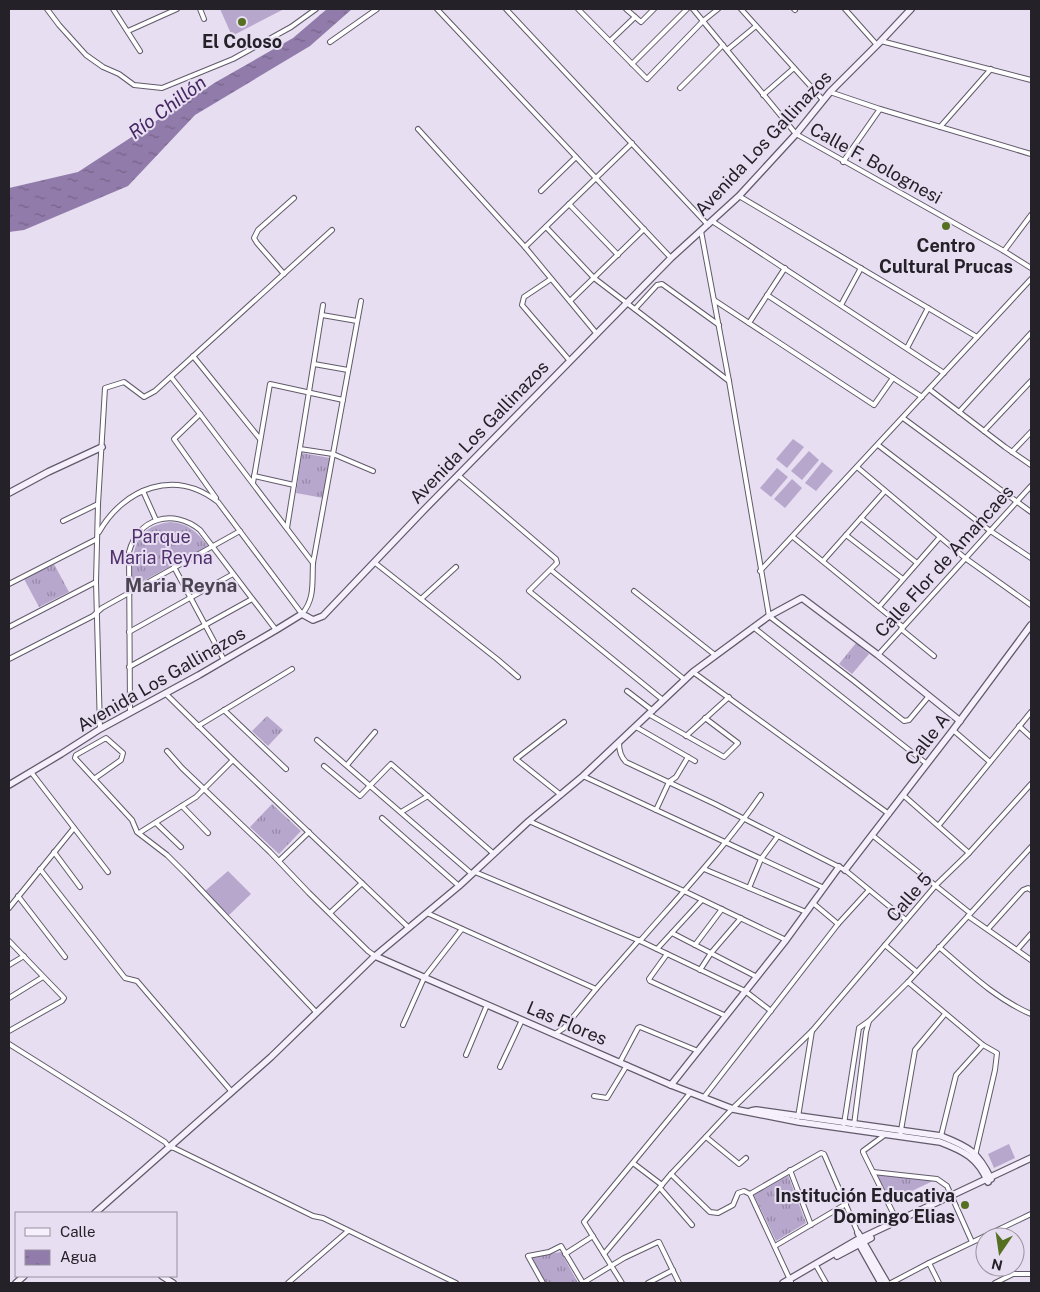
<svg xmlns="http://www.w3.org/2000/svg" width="1040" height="1292" font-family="'Public Sans',sans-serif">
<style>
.grass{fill:url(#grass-tufts)}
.garden{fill:#b8a7cd}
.water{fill:url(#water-ripples)}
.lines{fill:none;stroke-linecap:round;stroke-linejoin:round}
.street-casing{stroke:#615a6a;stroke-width:6}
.secondary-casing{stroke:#615a6a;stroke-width:8}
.street{stroke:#fff;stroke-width:4}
.secondary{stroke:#f5f0fc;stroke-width:5.5}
.poi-dot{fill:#567022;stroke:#e7def1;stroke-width:2}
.labels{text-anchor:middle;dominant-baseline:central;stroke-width:4;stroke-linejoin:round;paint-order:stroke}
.poi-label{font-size:18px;font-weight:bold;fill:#242128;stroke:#e7def1}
.street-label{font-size:18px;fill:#242128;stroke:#e7def1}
.park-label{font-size:18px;fill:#50306d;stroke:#e7def1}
.water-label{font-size:19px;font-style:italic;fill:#452662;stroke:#e7def1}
.neighbourhood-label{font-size:19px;font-weight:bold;fill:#4b4453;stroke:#e7def1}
</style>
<defs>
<pattern id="grass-tufts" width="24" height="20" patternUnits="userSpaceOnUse" patternTransform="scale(1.25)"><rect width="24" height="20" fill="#b8a7cd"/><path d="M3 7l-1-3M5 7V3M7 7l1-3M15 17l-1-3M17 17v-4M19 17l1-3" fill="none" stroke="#9588a6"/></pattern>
<pattern id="water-ripples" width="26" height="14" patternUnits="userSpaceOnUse" patternTransform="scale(1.25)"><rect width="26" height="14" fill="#917baa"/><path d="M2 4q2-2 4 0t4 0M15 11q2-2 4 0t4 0" fill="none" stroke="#76648a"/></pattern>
</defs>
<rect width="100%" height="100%" fill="#e7def1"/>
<g class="grass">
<polygon points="302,453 330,458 323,498 296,493"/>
<path d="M170 522C188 523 197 532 208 546L132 587C132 555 131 527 170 522Z"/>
<polygon points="54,564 69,592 39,607 24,579"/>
<polygon points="856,643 869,654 852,674 839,664"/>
<polygon points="267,716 283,730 268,746 252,731"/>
<polygon points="272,804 301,831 279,854 250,827"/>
<polygon points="876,1173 935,1180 889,1202"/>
<polygon points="788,1175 806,1223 776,1241 754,1195"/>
<polygon points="561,1252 578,1283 545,1283 531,1257"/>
</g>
<g class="garden">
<polygon points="220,9 284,9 232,36"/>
<polygon points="793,439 804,447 787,468 776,459"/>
<polygon points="809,451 819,460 802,480 791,471"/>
<polygon points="822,462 833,471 816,491 805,483"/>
<polygon points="777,468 788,477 771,497 760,488"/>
<polygon points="792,479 802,488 785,508 774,499"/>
<polygon points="228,871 251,894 228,916 205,891"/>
<polygon points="1009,1144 1015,1158 994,1168 988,1154"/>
</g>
<polygon class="water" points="327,9 352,9 310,46 195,115 128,186 24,230 9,232 9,188 78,172 216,82 293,38"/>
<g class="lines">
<g class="street-casing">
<g id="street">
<polyline points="47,9 59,25 86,55 103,67 119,74 134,85 162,88 233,59 291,27 316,9"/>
<polyline points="113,9 140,51"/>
<polyline points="200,9 204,19"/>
<polyline points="437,9 671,258"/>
<polyline points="506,9 708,225"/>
<polyline points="578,9 647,79 703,21 718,9"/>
<polyline points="626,9 641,22 654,9"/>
<polyline points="693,9 796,134 1004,251 1031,268"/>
<polyline points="741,9 823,100"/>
<polyline points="794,9 795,10"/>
<polyline points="845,9 877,45"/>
<polyline points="128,31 177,9"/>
<polyline points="610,41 635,17"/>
<polyline points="881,41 1031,80"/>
<polyline points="330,42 377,9"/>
<polyline points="727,50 756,26"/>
<polyline points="632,64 687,9"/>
<polyline points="680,88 723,45"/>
<polyline points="830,92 880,109 1031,154"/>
<polyline points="763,95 794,68"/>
<polyline points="940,127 991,69"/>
<polyline points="418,129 525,247 597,334"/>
<polyline points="843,162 880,109"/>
<polyline points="541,191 576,157"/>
<polyline points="739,196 977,337"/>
<polyline points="569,204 618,255"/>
<polyline points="712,221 944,373"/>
<polyline points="546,227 594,278 729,381"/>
<polyline points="701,231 729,381 769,616 854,681 904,721 909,720 929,696"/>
<polyline points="525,247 632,143"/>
<polyline points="1004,251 1031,215"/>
<polyline points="284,274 257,243 254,238 258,230 294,198"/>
<polyline points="551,279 524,297 522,305 570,361"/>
<polyline points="767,295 922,397"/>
<polyline points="714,300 874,405 893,378"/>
<polyline points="570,301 644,229"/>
<polyline points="841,305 861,268"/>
<polyline points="635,309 657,285 662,284 719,325"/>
<polyline points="322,315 357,321"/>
<polyline points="749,323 785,268"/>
<polyline points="907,348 928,308"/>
<polyline points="193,356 260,439"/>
<polyline points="314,364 348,370"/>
<polyline points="171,377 200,414 313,563"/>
<polyline points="929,389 1005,447 1031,465"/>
<polyline points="959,412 1031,333"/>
<polyline points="200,414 174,439 216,498"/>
<polyline points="903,418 1031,512"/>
<polyline points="984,431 1031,381"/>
<polyline points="878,445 989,530 1031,558"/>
<polyline points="300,449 333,454 373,471"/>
<polyline points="1012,452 1031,432"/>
<polyline points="857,467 965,558 1031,605"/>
<polyline points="458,475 556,559 557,563 529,591 663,700"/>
<polyline points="254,476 294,485"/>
<polyline points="253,483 270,384 343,400"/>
<polyline points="143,491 156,520"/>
<polyline points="861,518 917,563"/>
<polyline points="63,521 98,504"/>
<polyline points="287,528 323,305"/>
<path d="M99 532C124 488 175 468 218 502L302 614C315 599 312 582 313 563L361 301"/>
<polyline points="846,535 903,579"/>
<polyline points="793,537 903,627"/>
<polyline points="823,561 885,491"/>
<polyline points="374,562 497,659 518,677"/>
<polyline points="174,567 224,660"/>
<polyline points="551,570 685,680"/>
<polyline points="760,571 1031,279"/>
<polyline points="9,584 97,539"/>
<polyline points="634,591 715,655"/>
<polyline points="421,599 456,567"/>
<polyline points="879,607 940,537"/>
<polyline points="9,627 96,582"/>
<polyline points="753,627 927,764"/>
<polyline points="901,629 934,656"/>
<polyline points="129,632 233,574"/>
<polyline points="878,655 1031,486"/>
<polyline points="9,659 93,616 102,608 240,531"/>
<polyline points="129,667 252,599"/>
<polyline points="693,672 889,814"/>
<polyline points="627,691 653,711"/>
<polyline points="165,693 233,760 409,928"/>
<polyline points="224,710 286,769"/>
<path d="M130 712 129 552C138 518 173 508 200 530L276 630"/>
<polyline points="650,715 724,757 738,743 705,718"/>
<polyline points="198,726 292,669"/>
<polyline points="1019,726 1031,737"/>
<polyline points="636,727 695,761"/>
<polyline points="100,729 96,582 98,504 105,388 124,382 144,397 155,391 332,230"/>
<polyline points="953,730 990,762"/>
<polyline points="686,736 729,697"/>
<polyline points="317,740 472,874"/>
<path d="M619 743C619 750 620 756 626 762L715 804 845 870 906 920"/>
<polyline points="167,751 182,768 270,852 309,893 368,951 375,956"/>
<polyline points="347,765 375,732"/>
<polyline points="324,766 360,796 391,764 494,854"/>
<polyline points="31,772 108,872"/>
<polyline points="583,776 824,888"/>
<polyline points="94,779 121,760 123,753 106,738 76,755 75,758 132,820 137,832 167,855 186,874 317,1013"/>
<polyline points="561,795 516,759 564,722"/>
<polyline points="903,795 969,853"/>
<polyline points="182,806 208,833"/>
<polyline points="656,810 669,782 676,777 688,757"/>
<polyline points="401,812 428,796"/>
<polyline points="382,818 459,886"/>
<polyline points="529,821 684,891 786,940"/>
<polyline points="156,823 181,847"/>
<polyline points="939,825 1031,712"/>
<polyline points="139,833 196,797 233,760"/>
<polyline points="872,835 970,913"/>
<polyline points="54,852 80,887"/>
<polyline points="279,861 309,832"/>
<polyline points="40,869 125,978 137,981 232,1092"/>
<polyline points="704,869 806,912"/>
<polyline points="475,872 640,941 745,991 771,1011"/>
<polyline points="749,888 761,859 778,836"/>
<polyline points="18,896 65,957"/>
<polyline points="813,903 838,924"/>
<polyline points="9,908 74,828"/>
<polyline points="330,913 362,883"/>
<polyline points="427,913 596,989 639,940"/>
<polyline points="968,916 1031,960"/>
<polyline points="988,929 1023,890 1028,888 1031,890"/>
<polyline points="672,933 757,977"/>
<polyline points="9,941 64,998 62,1001 9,1031"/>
<path d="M640 941C682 893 725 847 761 795"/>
<polyline points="695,945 722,909"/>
<polyline points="885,945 917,972"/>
<path d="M939 947C968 972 996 999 1031 1014"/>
<polyline points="657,949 702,900"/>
<polyline points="1017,950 1031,934"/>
<polyline points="667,954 649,979 650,981 726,1016"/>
<polyline points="9,965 24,956"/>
<polyline points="700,970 711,953 741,918"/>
<polyline points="908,982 983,1045 997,1053 995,1070 975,1156"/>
<polyline points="9,998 43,977"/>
<polyline points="403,1025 424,978 462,929"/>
<polyline points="555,1034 564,1028 596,989"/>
<polyline points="9,1044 165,1142 169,1147 174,1148 313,1216 323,1218 456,1283"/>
<polyline points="466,1055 487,1005"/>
<polyline points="620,1062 638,1028 640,1027 698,1051"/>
<polyline points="500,1067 522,1020"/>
<polyline points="594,1096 607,1098 627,1065"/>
<polyline points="704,1097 838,924 869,890"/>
<polyline points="798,1117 812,1031"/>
<polyline points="844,1124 859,1028 869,1021 908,982 1031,847"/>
<polyline points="854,1125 866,1032 869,1021"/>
<polyline points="886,1134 863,1151 863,1152 897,1221"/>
<polyline points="900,1136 915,1050 945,1014"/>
<polyline points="941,1136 956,1075 983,1045"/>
<polyline points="706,1137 739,1164 746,1158"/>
<polyline points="633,1163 662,1185"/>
<polyline points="790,1170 811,1225"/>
<polyline points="873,1172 937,1179 947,1186 972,1242"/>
<polyline points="671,1174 710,1212 718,1213 733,1205 738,1193 744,1191 750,1194 791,1282"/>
<polyline points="660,1188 692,1225"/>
<polyline points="750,1194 821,1153 824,1154 858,1233"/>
<polyline points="775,1246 846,1204"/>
<polyline points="565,1254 593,1236"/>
<polyline points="604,1254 671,1174 730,1111 812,1031 936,885 969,853 1031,784"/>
<polyline points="929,1263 939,1283"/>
<polyline points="817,1267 826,1283"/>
<polyline points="288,1283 348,1231"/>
<polyline points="543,1283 528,1256 549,1252 561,1246 583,1283"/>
<polyline points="583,1283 624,1258 658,1242 659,1242 679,1283"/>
<polyline points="622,1283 584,1222 691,1092"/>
<polyline points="648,1283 673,1270"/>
<polyline points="891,1283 929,1263 1031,1214"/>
<polyline points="995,1283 1013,1274 1031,1274"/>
</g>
</g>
<g class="secondary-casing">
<g id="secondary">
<polyline points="9,493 48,472 102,447"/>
<polyline points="9,785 61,754 100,729 199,675 276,630 302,614 313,620 323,616 423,511 671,258 739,196 796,134 830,92 881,41 911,9"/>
<polyline points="845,870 953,730 1031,625"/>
<path d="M375 956 671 1085 733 1109 799 1122 940 1142C964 1151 978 1158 988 1182"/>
<polyline points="671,1085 786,940 839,867"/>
<path d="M751 1111 756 1110 941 1136C969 1147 978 1152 991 1179"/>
<polyline points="95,1213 271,1057 375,956 459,886 529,821 583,776 693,672 769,616 802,598 878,655 960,721"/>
<polyline points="858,1233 887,1283"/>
<polyline points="858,1242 881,1283"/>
<polyline points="837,1256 871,1238"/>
<polyline points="162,1276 173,1283"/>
<polyline points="16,1283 24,1276"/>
<polyline points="783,1283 857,1240 1031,1158"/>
</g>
</g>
<use href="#street" class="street"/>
<use href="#secondary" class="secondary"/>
</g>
<g class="poi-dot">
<circle cx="242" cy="22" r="5"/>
<circle cx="946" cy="226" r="5"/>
<circle cx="965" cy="1205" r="5"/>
</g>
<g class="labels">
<g class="poi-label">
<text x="242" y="41">El Coloso</text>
<text x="946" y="245">Centro<tspan x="946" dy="21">Cultural Prucas</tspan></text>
<text x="955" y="1195" text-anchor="end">Institución Educativa<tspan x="955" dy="21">Domingo Elias</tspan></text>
</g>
<g class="street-label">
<text transform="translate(763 143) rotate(-47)">Avenida Los Gallinazos</text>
<text transform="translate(876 163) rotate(29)">Calle F. Bolognesi</text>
<text transform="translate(479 432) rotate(-46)">Avenida Los Gallinazos</text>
<text transform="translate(944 561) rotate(-48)">Calle Flor de Amancaes</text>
<text transform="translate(161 679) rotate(-30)">Avenida Los Gallinazos</text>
<text transform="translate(927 739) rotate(-52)">Calle A</text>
<text transform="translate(909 897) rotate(-49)">Calle 5</text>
<text transform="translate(567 1023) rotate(23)">Las Flores</text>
</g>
<g class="park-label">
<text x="161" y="536">Parque<tspan x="161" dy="21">Maria Reyna</tspan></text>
</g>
<g class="water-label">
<text transform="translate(167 107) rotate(-37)">Río Chillón</text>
</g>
<g class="neighbourhood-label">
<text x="181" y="585">Maria Reyna</text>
</g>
</g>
<rect width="1040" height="1292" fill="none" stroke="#242128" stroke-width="20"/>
<rect x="15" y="1212" width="162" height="65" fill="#e7def1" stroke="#9992a1"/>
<rect x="25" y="1228" width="25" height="8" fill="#f5f0fc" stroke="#9992a1"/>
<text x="60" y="1237" font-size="15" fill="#242128">Calle</text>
<rect x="25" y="1250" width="25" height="15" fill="url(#water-ripples)" stroke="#9992a1"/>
<text x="60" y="1262" font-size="15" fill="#242128">Agua</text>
<g transform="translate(1000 1252) rotate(193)"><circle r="24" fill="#e7def1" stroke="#9992a1"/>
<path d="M0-4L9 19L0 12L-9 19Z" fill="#567022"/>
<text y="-8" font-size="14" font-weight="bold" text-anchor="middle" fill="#242128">N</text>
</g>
</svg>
